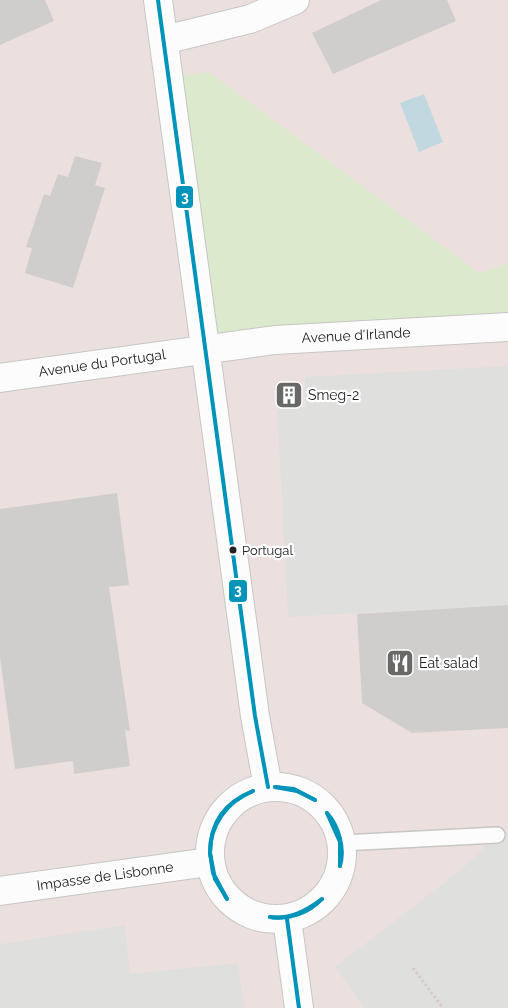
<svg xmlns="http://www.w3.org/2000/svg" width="508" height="1008" font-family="Raleway,sans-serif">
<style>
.commercial{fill:#ece0de}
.grass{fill:#dbeacc}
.parking{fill:#dfdfde}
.water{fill:#c1d8e0}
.building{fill:#d0cecc}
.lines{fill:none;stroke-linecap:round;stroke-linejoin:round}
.service-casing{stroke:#c6c6c4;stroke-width:18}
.minor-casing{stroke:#c6c6c4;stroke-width:30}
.tertiary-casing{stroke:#c6c6c4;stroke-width:30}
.path{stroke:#d7ccc9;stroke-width:3;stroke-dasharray:2.5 2.5;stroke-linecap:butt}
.service{stroke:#fdfcfc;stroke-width:15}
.minor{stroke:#fdfcfc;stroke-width:28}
.tertiary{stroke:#fdfcfc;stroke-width:28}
.bus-1-casing{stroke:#fff;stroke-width:8}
.bus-1{stroke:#0094ba;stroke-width:4}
.bus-dot{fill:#212121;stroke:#fff;stroke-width:2}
.labels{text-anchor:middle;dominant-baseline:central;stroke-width:4.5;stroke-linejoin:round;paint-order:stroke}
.bus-label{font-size:13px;fill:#212121;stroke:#fff;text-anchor:start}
.street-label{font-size:14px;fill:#212121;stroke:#fff}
.poi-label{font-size:14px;fill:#212121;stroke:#fff;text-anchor:start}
.line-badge{stroke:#fff;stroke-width:2}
.badge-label{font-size:14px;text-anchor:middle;font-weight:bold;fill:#fff}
</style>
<rect width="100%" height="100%" fill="#efeeeb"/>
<rect class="commercial" x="0" y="0" width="508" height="1008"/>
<polygon class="grass" points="208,72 479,273 508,264 508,327 205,348 169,78"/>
<g class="parking">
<polygon points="508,366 508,605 288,617 277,409 306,407 305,377"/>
<polygon points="497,835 508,835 508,1008 365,1008 335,967 461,870"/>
<polygon points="125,925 130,974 238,963 244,1008 0,1008 0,944"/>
</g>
<polygon class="water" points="424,94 443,142 419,152 400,103"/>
<g class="building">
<polygon points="0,0 45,0 54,21 0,45"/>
<polygon points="381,0 447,0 456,21 333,74 312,33"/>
<polygon points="75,156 102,163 95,185 105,188 73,288 25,273 32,248 26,247 44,194 50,196 58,174 68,177"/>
<polygon points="117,493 129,585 109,587 130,731 125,730 130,766 74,774 73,761 15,769 0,657 0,509"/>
<polygon points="508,605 508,728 412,733 362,703 357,614"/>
</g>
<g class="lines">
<g class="service-casing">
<polyline id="service" points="342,843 497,835"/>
</g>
<g class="minor-casing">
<g id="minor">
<polyline points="164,40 250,19 295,0"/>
<polyline points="0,378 275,340 508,327"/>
<polyline points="0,891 209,862"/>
</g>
</g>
<g class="tertiary-casing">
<g id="tertiary">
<polyline points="158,0 255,716 268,787"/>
<circle cx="276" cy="853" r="66"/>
<polyline points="287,919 299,1008"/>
</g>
</g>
<polyline class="path" points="413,968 443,1008"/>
<use href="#service" class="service"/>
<use href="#minor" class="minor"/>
<use href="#tertiary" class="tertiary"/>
<g class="bus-1-casing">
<g id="bus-1">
<polyline points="158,0 255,716 268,787"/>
<polyline points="275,787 297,791 315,800"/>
<polyline points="275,787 294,789 315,800"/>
<path d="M327 813C339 826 345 849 340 866"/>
<polyline points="327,813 340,842 340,866"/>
<polyline points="210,853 213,873 227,899"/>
<polyline points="210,853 215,879 227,899"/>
<path d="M210 853C210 823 225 802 253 791"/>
<path d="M210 853C210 824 227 802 253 791"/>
<path d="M270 917C290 920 307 910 322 899"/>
<path d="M270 917C289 920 309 913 322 899"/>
<polyline points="287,919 299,1008"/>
</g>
</g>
<use href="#bus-1" class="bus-1"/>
</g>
<defs>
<g id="building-square" transform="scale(1.4375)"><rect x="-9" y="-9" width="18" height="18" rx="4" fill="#696968" stroke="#fff"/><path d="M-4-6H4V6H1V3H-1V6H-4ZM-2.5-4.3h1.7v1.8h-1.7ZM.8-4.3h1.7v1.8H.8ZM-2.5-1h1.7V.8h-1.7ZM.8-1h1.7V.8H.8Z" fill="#fff"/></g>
<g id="restaurant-square" transform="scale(1.4375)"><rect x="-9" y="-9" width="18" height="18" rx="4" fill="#696968" stroke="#fff"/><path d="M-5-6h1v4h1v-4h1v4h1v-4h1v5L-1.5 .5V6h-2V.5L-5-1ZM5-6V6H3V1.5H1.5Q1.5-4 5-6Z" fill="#fff"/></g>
</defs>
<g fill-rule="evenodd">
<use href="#building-square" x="289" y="395"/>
<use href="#restaurant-square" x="400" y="663"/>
</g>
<circle class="bus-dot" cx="233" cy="550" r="4.5"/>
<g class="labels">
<g class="bus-label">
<text x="242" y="550">Portugal</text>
</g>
<g class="street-label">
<text transform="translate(356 335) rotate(-3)">Avenue d'Irlande</text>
<text transform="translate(102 363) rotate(-8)">Avenue du Portugal</text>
<text transform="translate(105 876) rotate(-8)">Impasse de Lisbonne</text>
</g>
<g class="poi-label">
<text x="308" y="395">Smeg-2</text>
<text x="419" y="663">Eat salad</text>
</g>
</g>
<g class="line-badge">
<rect x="175" y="185" width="19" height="24" rx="5" fill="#0094ba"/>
<rect x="228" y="579" width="20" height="24" rx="5" fill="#0094ba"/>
</g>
<g class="badge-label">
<text x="185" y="202">3</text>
<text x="238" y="595">3</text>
</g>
</svg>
